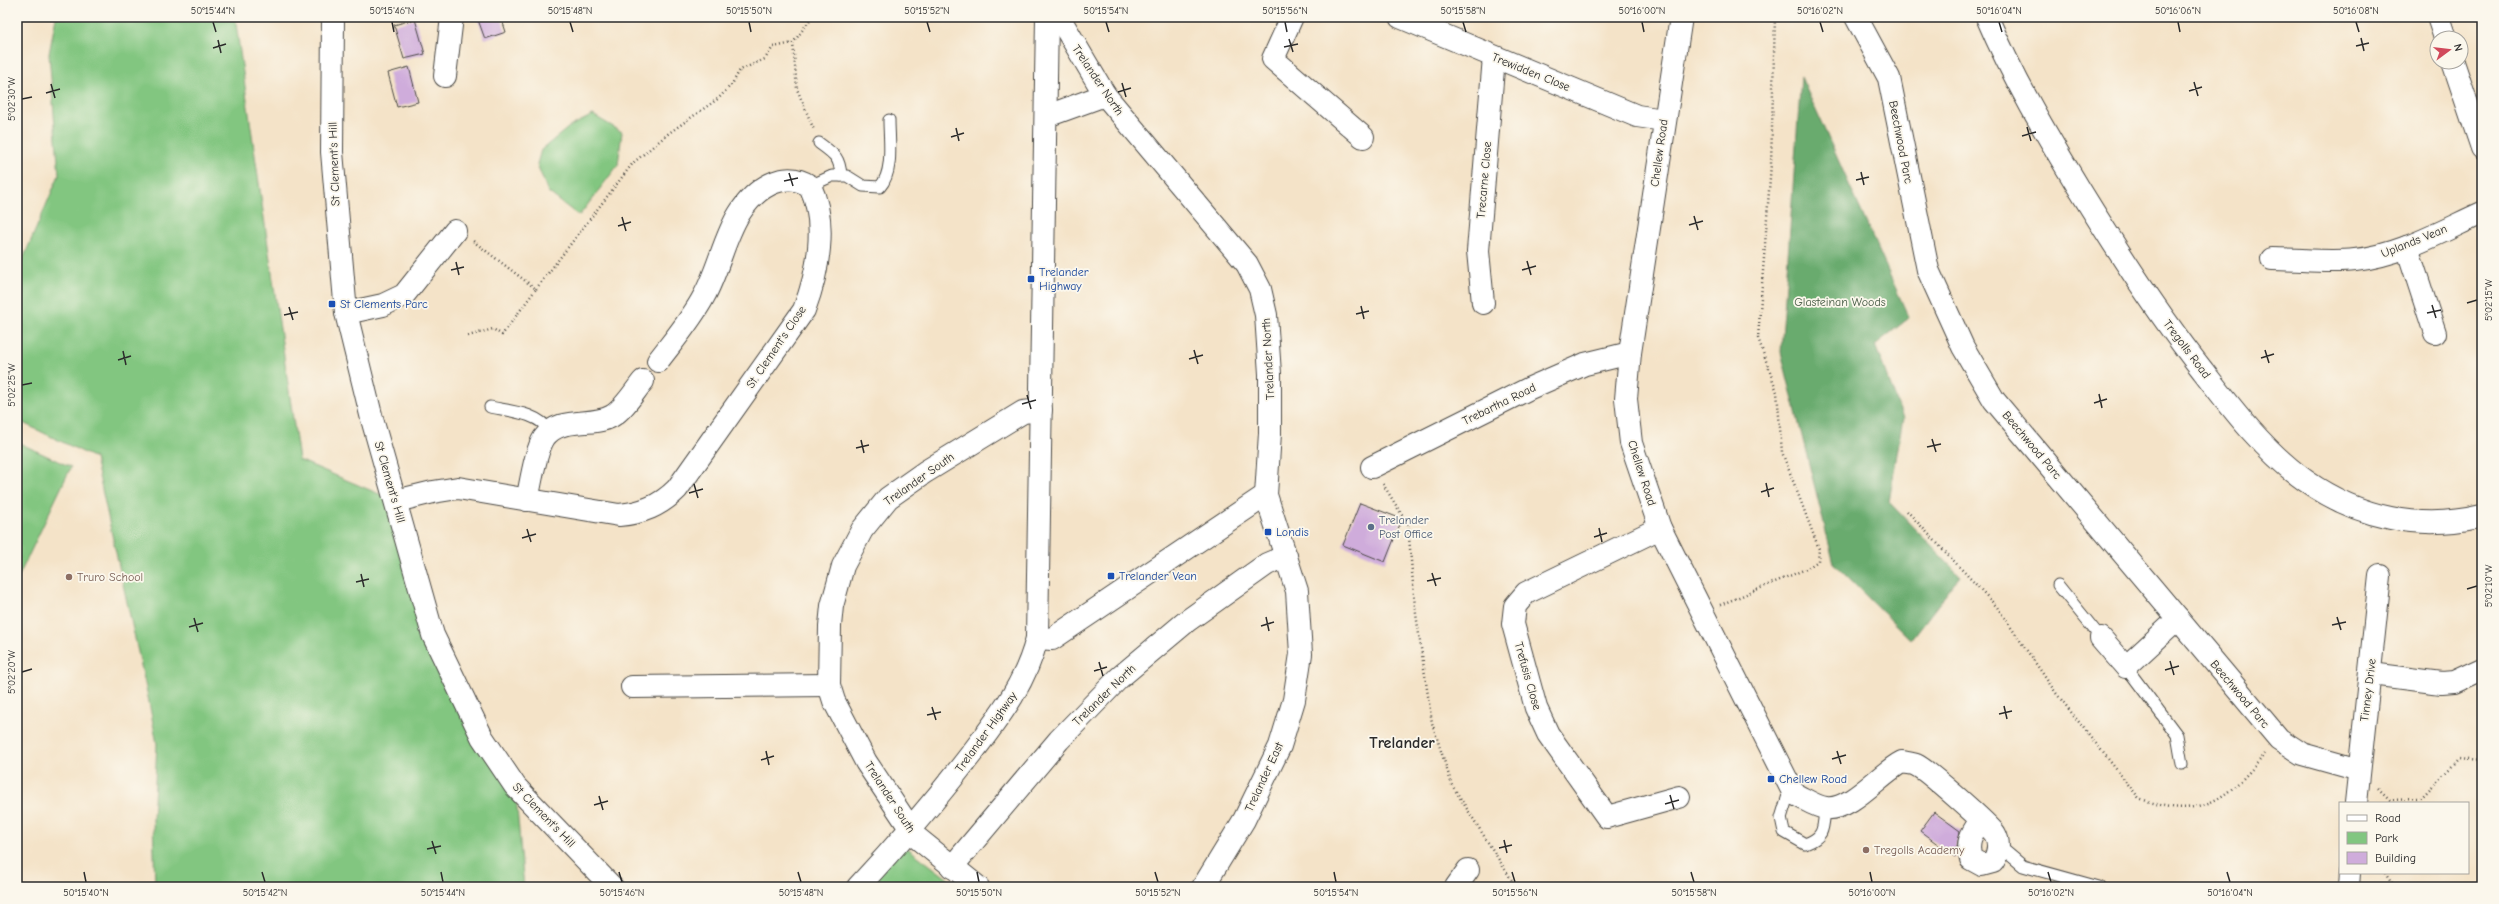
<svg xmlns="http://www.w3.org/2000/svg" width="2499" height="904" font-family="'Comic Neue',sans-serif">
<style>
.green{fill:#82c680;stroke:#567856}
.forest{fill:#69ab6e;stroke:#4a6b4c}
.building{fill:#cfacdb}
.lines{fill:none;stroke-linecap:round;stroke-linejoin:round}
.service-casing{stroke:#494743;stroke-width:13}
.minor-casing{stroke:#494743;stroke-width:24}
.tertiary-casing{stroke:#494743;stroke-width:24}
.trunk-casing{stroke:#494743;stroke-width:24}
.path{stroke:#494743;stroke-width:2.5;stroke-dasharray:1 3;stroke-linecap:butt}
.service{stroke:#fff;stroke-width:11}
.minor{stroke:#fff;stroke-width:22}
.tertiary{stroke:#fff;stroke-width:22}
.trunk{stroke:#fff;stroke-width:22}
.ticks{fill:none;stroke:#2b2b2b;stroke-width:1.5}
.transit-dot{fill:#1a4fb4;stroke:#fbf7ec;stroke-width:1.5}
.service-dot{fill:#5c6f8a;stroke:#fbf7ec;stroke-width:1.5}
.education-dot{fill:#8d6e63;stroke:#fbf7ec;stroke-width:1.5}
.labels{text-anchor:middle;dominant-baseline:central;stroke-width:3.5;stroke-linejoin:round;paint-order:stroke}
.street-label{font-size:12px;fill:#2b2b2b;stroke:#fbf7ec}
.transit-label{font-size:12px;fill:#164399;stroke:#fbf7ec;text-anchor:start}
.park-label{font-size:12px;fill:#455a44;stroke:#fbf7ec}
.service-label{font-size:12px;fill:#4e5e75;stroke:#fbf7ec;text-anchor:start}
.education-label{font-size:12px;fill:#785e54;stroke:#fbf7ec;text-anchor:start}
.district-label{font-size:16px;font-weight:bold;fill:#2b2b2b;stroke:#fbf7ec}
.neatline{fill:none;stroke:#2b2b2b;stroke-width:1.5}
.ticks-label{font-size:10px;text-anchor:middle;fill:#2b2b2b}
</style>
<rect width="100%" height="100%" fill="#fbf7ec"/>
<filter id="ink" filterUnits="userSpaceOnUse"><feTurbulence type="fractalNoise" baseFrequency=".025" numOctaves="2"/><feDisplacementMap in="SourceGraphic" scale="8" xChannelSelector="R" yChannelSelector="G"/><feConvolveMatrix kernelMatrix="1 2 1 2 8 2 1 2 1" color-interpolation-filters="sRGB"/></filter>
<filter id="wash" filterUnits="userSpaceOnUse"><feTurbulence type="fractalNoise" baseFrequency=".012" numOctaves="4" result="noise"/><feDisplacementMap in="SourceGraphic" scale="16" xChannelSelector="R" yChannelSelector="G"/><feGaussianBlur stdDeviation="0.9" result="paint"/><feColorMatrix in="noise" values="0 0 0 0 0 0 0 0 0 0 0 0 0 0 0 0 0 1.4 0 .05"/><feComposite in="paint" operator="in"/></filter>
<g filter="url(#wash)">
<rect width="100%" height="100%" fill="#f4e3c8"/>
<g class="green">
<polygon points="56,17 235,17 299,460 396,501 433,635 515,786 524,887 155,887 153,819 157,744 148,697 95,458 17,420 17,273 59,175 49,54"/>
<polygon points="593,115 622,132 618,165 579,216 548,192 537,164 541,150 569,127"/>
<polygon points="17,442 71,467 17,580"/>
<polygon points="902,844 959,887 863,887"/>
</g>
<polygon class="forest" points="1801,77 1909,318 1875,345 1903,418 1889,502 1960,576 1911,640 1834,564 1781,352"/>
<g id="blocks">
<g class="building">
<polygon points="477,17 501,17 506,32 485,39"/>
<polygon points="415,19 425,54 404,59 394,25"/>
<polygon points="409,67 418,102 397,107 388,73"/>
<polygon points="1360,503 1402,519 1385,562 1343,545"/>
<polygon points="1934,812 1960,831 1955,857 1920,831"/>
</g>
</g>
</g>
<g filter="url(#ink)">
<use href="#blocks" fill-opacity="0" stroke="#494743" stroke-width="1"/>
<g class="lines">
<g class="service-casing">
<g id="service">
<path d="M819 143C834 154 840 157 841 176"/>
<path d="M810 186 832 176H847L863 186 880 187C894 171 889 141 889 120"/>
<path d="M490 407C509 411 540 413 550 432"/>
<polyline points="2058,585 2101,638"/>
<polyline points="2126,667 2177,735 2182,764"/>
<path d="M1790 789 1781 818 1784 832 1805 844C1825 837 1823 828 1825 808"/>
<polyline points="1998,845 2023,866 2099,887"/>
</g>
</g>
<g class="minor-casing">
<g id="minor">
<polyline points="1059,17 1105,95 1247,264 1260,289 1266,315 1270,374 1270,433 1266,495 1297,591 1301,654 1294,700 1280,746 1244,820 1203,887"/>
<polyline points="1292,17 1273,59 1363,137"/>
<polyline points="1400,17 1637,116 1664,120"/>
<path d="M1681 17 1630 353 1626 399 1631 443 1660 528 1794 794C1803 798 1816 807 1826 808 1851 811 1880 773 1902 762 1906 763 1912 763 1916 765 1926 769 1989 825 1995 834 2000 843 1998 854 1993 862L1982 865 1971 859C1966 842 1971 834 1981 820"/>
<polyline points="1856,17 1889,78 1928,270 1963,347 1994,400 2279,739 2302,754 2359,770"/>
<polyline points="2438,17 2445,38"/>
<polyline points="2453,62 2482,148"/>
<polyline points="445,76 452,17"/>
<polyline points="1047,116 1105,95"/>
<polyline points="2407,247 2435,333"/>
<path d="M2272 259C2299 259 2328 263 2355 260 2399 256 2442 231 2482 213"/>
<polyline points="1483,303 1478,251 1494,57"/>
<polyline points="346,313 383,305 404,295 455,231"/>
<polyline points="1372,467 1530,388 1585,364 1630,353"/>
<path d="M527 500C531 483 535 452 544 438 560 415 591 428 612 416 624 409 634 392 643 381"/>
<path d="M396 501 433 492 458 488 619 515C642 513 660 506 677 489L804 310C818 273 828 223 810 186 783 168 754 190 739 214 724 238 718 271 704 296 692 319 674 340 658 361"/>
<polyline points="1660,528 1526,593 1515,606 1513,624 1536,708 1548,734 1607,817 1679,797"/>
<polyline points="1037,638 1052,639 1266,495"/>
<polyline points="2101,638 2126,667 2178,619"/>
<polyline points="2371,674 2442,683 2454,682 2482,669"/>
<polyline points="632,687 829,685"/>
<polyline points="2356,803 2380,576"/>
<polyline points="952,867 1059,740 1119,678 1187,621 1267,564 1286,556"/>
<path d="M858 887C898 844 936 800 972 753 1000 716 1026 683 1037 638L1047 17"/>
<polyline points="978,887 916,837 866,762 834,701 829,685 830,626 832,606 843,566 862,530 888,498 925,472 1023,412 1041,410"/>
<polyline points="1456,887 1468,870"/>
<polyline points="2348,887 2349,873"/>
</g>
</g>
<g class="tertiary-casing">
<polyline id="tertiary" points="333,17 332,152 346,313 372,419 433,635 482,737 515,786 612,887"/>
</g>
<g class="trunk-casing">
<path id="trunk" d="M1987 17C2013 78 2046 134 2080 190 2118 252 2158 314 2203 371 2233 410 2266 453 2306 481 2359 518 2420 531 2482 516"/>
</g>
<g class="path">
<polyline points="812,17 793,43 797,89 814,130"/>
<polyline points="536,289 633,163 669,133 719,98 732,84 740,70 765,59 773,47 793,43"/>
<polyline points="468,336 493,329 502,335 536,289 473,241"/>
<polyline points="1383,484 1408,525 1415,607 1432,723 1452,785 1516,887"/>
<path d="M1907 511 1997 607 2056 693 2139 798C2199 822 2227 800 2265 754"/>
<polyline points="1720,605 1806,569 1818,561 1819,549 1782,452 1777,392 1758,338 1771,164 1775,17"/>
<polyline points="2378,788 2390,800 2420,799 2459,759 2482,761"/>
<polyline points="2385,873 2394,887"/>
</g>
<use href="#service" class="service"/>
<use href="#minor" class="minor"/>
<use href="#tertiary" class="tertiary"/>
<use href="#trunk" class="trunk"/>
</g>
</g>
<path class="ticks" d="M213 22 216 32M392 22 394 32M570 22 573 32M749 22 751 32M927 22 930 32M1106 22 1109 32M1285 22 1287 32M1463 22 1466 32M1642 22 1644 32M1820 22 1823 32M1999 22 2002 32M2178 22 2180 32M2356 22 2359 32M2361 38 2364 51M1289 39 1293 52M218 40 221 53M2356 46 2369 43M1284 47 1298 44M213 48 226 44M2194 82 2198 96M1122 83 1126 97M51 84 55 98M2189 91 2202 87M1118 92 1131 88M46 93 60 89M22 99 32 97M2027 127 2031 141M956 128 959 141M2022 136 2036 132M951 137 964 133M1861 172 1864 185M789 173 793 186M1856 180 1869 177M784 181 798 178M1694 216 1698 230M622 217 626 231M1689 225 1703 221M618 226 631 222M1527 261 1531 275M456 262 459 275M451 270 464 267M1522 270 1536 266M2467 303 2477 300M2432 305 2436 318M1361 306 1364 319M289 307 293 320M2427 313 2441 310M1356 314 1369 311M284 315 298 312M1194 350 1198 364M2265 350 2269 363M123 351 126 365M2261 358 2274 354M1189 359 1203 355M118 360 131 356M22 385 32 383M2099 394 2102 408M1027 395 1031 409M2094 403 2107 399M1022 404 1036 400M1932 439 1936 452M861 440 864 453M1927 447 1941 444M856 448 869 445M1766 483 1769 497M694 484 698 498M1761 492 1774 488M689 493 703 489M1599 528 1602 542M527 529 531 542M1594 537 1607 533M522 538 536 534M1432 573 1436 586M361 574 364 587M1427 581 1441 578M356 582 369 579M2467 589 2477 586M1266 617 1269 631M2337 617 2341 630M194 618 198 632M2332 625 2346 622M1261 626 1274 622M189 627 203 623M2170 661 2174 675M1099 662 1103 676M2165 670 2179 666M1094 671 1107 667M22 672 32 669M2004 706 2007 719M932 707 936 720M1999 714 2012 711M927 715 941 712M766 751 769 765M1837 751 1841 764M1832 759 1846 755M761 760 774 756M1670 795 1674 809M599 796 603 810M1665 804 1679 800M594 805 608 801M1504 840 1507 853M432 841 436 854M1499 848 1512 845M427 849 441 846M84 872 86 882M262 872 265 882M441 872 443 882M619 872 622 882M798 872 801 882M977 872 979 882M1155 872 1158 882M1334 872 1336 882M1512 872 1515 882M1691 872 1694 882M1870 872 1872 882M2048 872 2051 882M2227 872 2230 882"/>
<g class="transit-dot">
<rect x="1027" y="275" width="8" height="8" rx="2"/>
<rect x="328" y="300" width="8" height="8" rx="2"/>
<rect x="1264" y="528" width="8" height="8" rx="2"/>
<rect x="1107" y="572" width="8" height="8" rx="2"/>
<rect x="1767" y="775" width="8" height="8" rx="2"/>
</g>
<circle class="service-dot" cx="1371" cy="527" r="4"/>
<g class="education-dot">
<circle cx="69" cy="577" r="4"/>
<circle cx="1866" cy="850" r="4"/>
</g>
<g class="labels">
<g class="street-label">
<text transform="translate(1531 72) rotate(22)">Trewidden Close</text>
<text transform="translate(1098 80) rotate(56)">Trelander North</text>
<text transform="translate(1901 142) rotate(79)">Beechwood Parc</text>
<text transform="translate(1659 153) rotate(-82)">Chellew Road</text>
<text transform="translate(334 164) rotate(-92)">St Clement's Hill</text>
<text transform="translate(1484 180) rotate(-85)">Trecarne Close</text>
<text transform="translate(2414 241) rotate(-22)">Uplands Vean</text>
<text transform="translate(776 347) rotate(-56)">St. Clement's Close</text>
<text transform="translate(2187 349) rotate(53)">Tregolls Road</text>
<text transform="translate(1268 359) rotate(-93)">Trelander North</text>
<text transform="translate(1499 404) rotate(-26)">Trebartha Road</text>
<text transform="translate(2032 445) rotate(50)">Beechwood Parc</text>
<text transform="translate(1642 473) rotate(72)">Chellew Road</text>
<text transform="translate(919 479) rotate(-35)">Trelander South</text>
<text transform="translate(390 482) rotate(74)">St Clement's Hill</text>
<text transform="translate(1528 676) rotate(74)">Trefusis Close</text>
<text transform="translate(2368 690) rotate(-83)">Tinney Drive</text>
<text transform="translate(2240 694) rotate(50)">Beechwood Parc</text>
<text transform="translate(1104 695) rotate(-44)">Trelander North</text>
<text transform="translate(986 732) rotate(-54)">Trelander Highway</text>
<text transform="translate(1264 777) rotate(-65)">Trelander East</text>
<text transform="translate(890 797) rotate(57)">Trelander South</text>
<text transform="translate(544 815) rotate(46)">St Clement's Hill</text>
</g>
<g class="transit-label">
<text x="1039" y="272">Trelander<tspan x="1039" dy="14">Highway</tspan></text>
<text x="340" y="304">St Clements Parc</text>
<text x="1276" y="532">Londis</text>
<text x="1119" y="576">Trelander Vean</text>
<text x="1779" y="779">Chellew Road</text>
</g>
<g class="park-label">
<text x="1840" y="302">Glasteinan Woods</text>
</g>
<g class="service-label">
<text x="1379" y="520">Trelander<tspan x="1379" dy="14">Post Office</tspan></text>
</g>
<g class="education-label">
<text x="77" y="577">Truro School</text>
<text x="1874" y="850">Tregolls Academy</text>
</g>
<g class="district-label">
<text x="1402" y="743">Trelander</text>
</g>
</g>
<rect width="2499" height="904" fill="none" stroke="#fbf7ec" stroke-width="44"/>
<rect x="2339" y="802" width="130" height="72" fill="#fbf7ec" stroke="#a8a59f"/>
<rect x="2347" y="815" width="20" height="6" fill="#ffffff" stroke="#a8a59f"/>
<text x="2375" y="822" font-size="12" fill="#2b2b2b">Road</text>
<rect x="2347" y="832" width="20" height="12" fill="#82c680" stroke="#a8a59f"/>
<text x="2375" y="842" font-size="12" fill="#2b2b2b">Park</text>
<rect x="2347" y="852" width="20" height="12" fill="#cfacdb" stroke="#a8a59f"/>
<text x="2375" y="862" font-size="12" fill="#2b2b2b">Building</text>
<g transform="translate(2449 50) rotate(75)"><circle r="19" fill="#fbf7ec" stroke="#a8a59f"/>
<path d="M0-3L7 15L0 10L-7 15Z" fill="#d1495b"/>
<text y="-6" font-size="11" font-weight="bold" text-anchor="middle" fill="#2b2b2b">N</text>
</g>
<rect x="22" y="22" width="2455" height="860" class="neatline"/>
<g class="ticks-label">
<text x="213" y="14">50°15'44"N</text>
<text x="392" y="14">50°15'46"N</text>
<text x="570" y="14">50°15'48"N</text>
<text x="749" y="14">50°15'50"N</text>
<text x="927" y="14">50°15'52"N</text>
<text x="1106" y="14">50°15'54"N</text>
<text x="1285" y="14">50°15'56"N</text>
<text x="1463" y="14">50°15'58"N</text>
<text x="1642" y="14">50°16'00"N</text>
<text x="1820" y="14">50°16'02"N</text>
<text x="1999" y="14">50°16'04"N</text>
<text x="2178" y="14">50°16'06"N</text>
<text x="2356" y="14">50°16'08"N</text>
<text transform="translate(11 99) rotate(-90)" y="4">5°02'30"W</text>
<text transform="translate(2488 300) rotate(-90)" y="4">5°02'15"W</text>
<text transform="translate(11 385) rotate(-90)" y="4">5°02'25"W</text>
<text transform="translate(2488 586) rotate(-90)" y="4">5°02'10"W</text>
<text transform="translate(11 672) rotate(-90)" y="4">5°02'20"W</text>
<text x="86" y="896">50°15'40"N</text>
<text x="265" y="896">50°15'42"N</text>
<text x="443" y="896">50°15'44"N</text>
<text x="622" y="896">50°15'46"N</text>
<text x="801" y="896">50°15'48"N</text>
<text x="979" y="896">50°15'50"N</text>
<text x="1158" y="896">50°15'52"N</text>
<text x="1336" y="896">50°15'54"N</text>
<text x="1515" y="896">50°15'56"N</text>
<text x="1694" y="896">50°15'58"N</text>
<text x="1872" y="896">50°16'00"N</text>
<text x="2051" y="896">50°16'02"N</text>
<text x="2230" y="896">50°16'04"N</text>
</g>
</svg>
